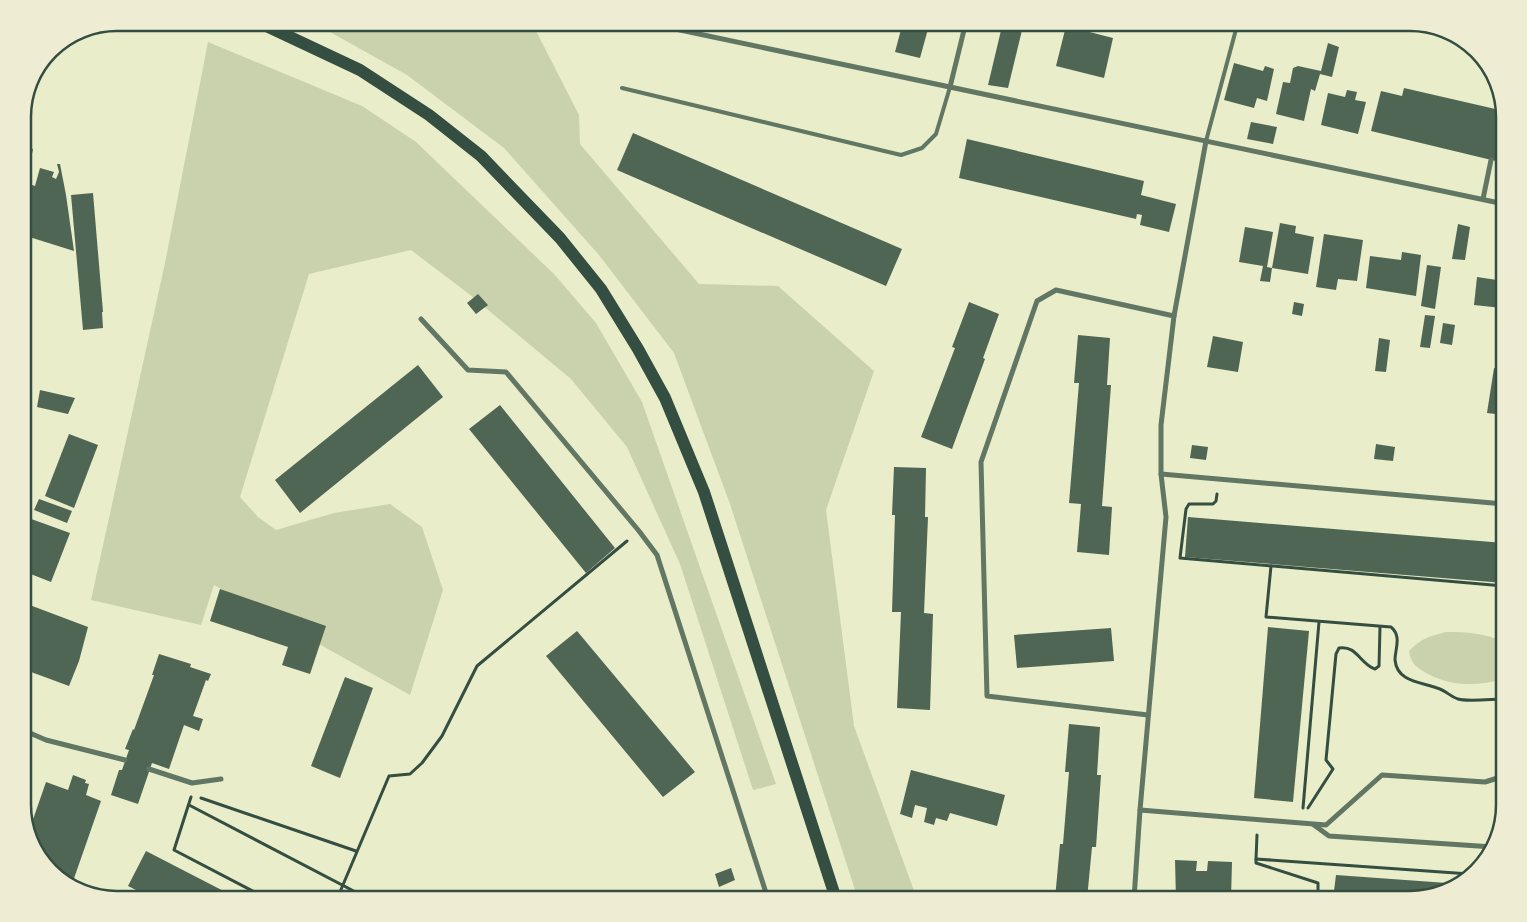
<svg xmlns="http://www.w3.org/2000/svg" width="1527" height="922" font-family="'PT Sans',sans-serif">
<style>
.green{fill:#cad2ad}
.building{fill:#4f6655}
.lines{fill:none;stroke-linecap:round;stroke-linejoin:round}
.path{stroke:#344e41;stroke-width:3}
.service{stroke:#617663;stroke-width:4}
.minor{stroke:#617663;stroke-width:5}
.primary{stroke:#344e41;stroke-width:12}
.rim{fill:none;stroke:#344e41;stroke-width:2.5}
</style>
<rect width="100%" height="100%" fill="#e9edc9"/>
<g class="green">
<polygon points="510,23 535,29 579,115 580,144 699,284 778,286 874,371 826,510 854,726 917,899 858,899 730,504 674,353 599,255 504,148 407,75 314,23"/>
<polygon points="208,42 362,106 416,142 554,274 596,323 642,402 776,784 753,790 680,564 627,447 571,379 469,294 411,250 309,274 240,497 258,517 276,530 334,513 390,504 422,527 443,590 410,695 214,585 201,625 91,600 165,263"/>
<path d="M1446 632C1466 632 1486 633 1504 642V679C1479 686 1452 687 1428 674 1417 668 1411 664 1409 651 1420 639 1430 636 1446 632Z"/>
</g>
<g class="building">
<polygon points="903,22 927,22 925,28 928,29 920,58 895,52"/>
<polygon points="1003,22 1024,22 1008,88 988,85"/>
<polygon points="1066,26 1113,38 1104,78 1056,66"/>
<polygon points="1328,43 1339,47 1332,77 1320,74 1315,91 1311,89 1304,121 1276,114 1283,82 1290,83 1293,68 1298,66 1321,71"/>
<polygon points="1234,63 1263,71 1265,66 1274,69 1267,101 1257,98 1254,108 1224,100"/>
<polygon points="1404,88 1504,111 1504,163 1371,131 1381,91 1402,96"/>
<polygon points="1347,90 1357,92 1355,100 1366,102 1358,134 1321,125 1328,93 1345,97"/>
<polygon points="1251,122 1277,127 1273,144 1247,139"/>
<polygon points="633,133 902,249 886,286 617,170"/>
<polygon points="967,139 1144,181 1141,195 1176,204 1169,232 1140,225 1142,215 1137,214 1136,219 959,178"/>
<polygon points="23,146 33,149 30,163 23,179"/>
<polygon points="57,164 60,164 66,195 74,251 23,235 23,182 35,186 40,168 54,172 52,177 56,179 59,172"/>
<polygon points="93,193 103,312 102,312 103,328 83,330 71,195"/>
<polygon points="1280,223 1296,226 1295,233 1314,237 1308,274 1272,268 1270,282 1260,281 1263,266 1239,262 1245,227 1273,232 1267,267 1272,268"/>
<polygon points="1458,224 1470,227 1465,260 1452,259"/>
<polygon points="1324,234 1363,240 1357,281 1338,279 1336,290 1316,287"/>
<polygon points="1402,252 1421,255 1416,296 1366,288 1370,256 1401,260"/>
<polygon points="1427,265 1441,267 1435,309 1421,306"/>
<polygon points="1477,277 1504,281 1502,308 1474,305"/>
<polygon points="478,294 488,305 476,314 467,303"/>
<polygon points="969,302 999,314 983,358 985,359 952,449 921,437 955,348 952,347"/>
<polygon points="1294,302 1304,304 1302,316 1292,314"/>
<polygon points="1425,315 1435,316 1430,348 1420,347"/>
<polygon points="1443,323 1455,325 1452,345 1440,343"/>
<polygon points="1078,335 1110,338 1107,385 1111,385 1102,506 1112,507 1109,555 1077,552 1081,504 1069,503 1079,383 1074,383"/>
<polygon points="1213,336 1243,342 1238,372 1207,367"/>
<polygon points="1379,338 1390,340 1386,372 1375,371"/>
<polygon points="418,365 443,397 300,513 275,480"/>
<polygon points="1494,368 1504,370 1504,415 1487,413"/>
<polygon points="40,390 75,398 68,414 37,407"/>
<polygon points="500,405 615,548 586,573 469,429"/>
<polygon points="69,434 98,445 74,508 45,496"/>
<polygon points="1376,444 1395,447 1393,461 1374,459"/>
<polygon points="1192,445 1208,447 1206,460 1190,458"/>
<polygon points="894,467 926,468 925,517 928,517 924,613 933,614 930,710 897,708 901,612 892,612 895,515 892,515"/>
<polygon points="39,499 72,511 67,523 34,510"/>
<polygon points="23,516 70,533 51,582 23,571 23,564 29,546 23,543"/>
<polygon points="1188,517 1504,543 1504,583 1185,557"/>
<polygon points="220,589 326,626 310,674 282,665 288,647 210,621"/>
<polygon points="27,604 88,627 79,661 69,686 23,669 23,640 24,641 30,624 23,621"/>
<polygon points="1268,627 1309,631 1293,802 1254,798"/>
<polygon points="1111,628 1114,661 1017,668 1014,635"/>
<polygon points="577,631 695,772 663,797 546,656"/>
<polygon points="159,654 191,664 190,667 211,674 208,681 206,680 193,716 203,719 199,731 184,725 169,769 152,763 138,804 111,795 119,770 122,770 129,750 125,749 133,729 134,730 154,675 152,675"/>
<polygon points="345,677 373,688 340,778 311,766"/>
<polygon points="1069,724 1100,727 1097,775 1101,775 1096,847 1092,847 1087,899 1055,899 1060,844 1063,844 1069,772 1065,772"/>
<polygon points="911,770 1005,795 997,826 950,813 947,821 936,818 934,825 924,822 927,808 915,805 912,818 900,814"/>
<polygon points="73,775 86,780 85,783 89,784 86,795 101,801 71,887 35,852 29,831 46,782 68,790"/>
<polygon points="146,851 239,899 154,899 128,886"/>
<polygon points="1175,860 1197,861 1196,871 1207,871 1208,861 1232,862 1231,899 1176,899"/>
<polygon points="731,868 735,880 719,887 715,874"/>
<polygon points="1336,875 1461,884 1457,887 1410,899 1333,899"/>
</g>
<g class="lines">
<g class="path">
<polyline points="1217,494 1216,501 1213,504 1189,504 1186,509 1180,558 1504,586"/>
<path d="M1271 566 1266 617 1391 627C1402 636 1395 649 1395 660 1397 682 1421 682 1437 688 1445 690 1451 697 1458 699 1467 702 1493 699 1504 699"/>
<polyline points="191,797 174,850 268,899"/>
<polyline points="201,798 356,851"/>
<polyline points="189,805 369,899"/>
<polyline points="1303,808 1319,622"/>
<path d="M1308 808 1333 769 1326 760 1336 654 1339 648C1357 645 1360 664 1375 669L1379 666 1380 627"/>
<polyline points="1256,859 1257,835"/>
<polyline points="337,899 389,776 410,774 422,763 442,736 477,666 627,541"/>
<polyline points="1308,899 1318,891 1318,883 1256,863 1256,859 1470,874"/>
</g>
<g class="service">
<polyline points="622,88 901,155 922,148 936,134 950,87"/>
<polyline points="1206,141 1238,22"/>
</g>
<g class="minor">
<polyline points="642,22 1504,204"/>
<polyline points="950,87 966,22"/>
<polyline points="1501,110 1502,104"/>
<polyline points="1483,199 1491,160"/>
<polyline points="421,319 468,370 506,372 639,531 657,555 768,899"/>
<polyline points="1161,474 1504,504"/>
<polyline points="1148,715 987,696 981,462 1037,301 1056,290 1174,316"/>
<polyline points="23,730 46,740 125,760"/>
<polyline points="149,769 192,783 221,779"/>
<polyline points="1140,810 1326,825 1382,775 1485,782 1504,776"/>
<polyline points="1314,825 1329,836 1493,847"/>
<polyline points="1134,899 1140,810 1166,517 1161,474 1161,425 1174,316 1206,141"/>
</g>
<polyline class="primary" points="258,22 360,70 429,115 481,156 560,238 601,289 638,349 665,398 704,492 836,899"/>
</g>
<path d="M0 0H1527V922H0ZM117 31H1410A86 86 0 0 1 1496 117V805A86 86 0 0 1 1410 891H117A86 86 0 0 1 31 805V117A86 86 0 0 1 117 31Z" fill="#eeecd3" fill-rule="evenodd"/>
<path class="rim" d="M117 31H1410A86 86 0 0 1 1496 117V805A86 86 0 0 1 1410 891H117A86 86 0 0 1 31 805V117A86 86 0 0 1 117 31Z"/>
</svg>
